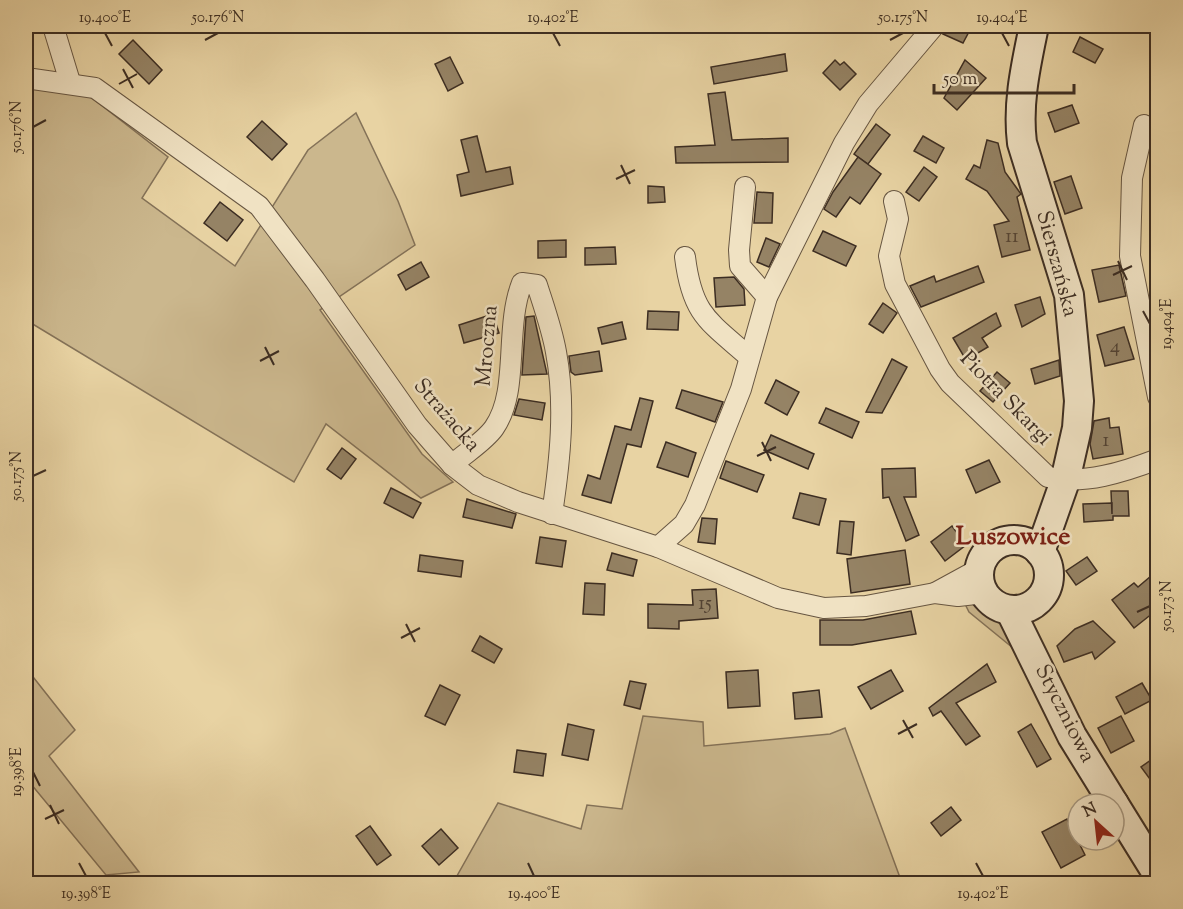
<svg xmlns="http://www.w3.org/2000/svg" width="1183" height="909" font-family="'Sorts Mill Goudy',serif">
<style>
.green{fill:#cbb78d;stroke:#847258;stroke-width:1.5}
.building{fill:#958365;stroke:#3c2d22;stroke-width:1.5}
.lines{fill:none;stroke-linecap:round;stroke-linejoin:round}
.street-casing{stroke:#675642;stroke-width:22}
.secondary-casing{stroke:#3c2d22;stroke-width:32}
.street{stroke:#f0e2c3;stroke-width:20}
.secondary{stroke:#f0e2c3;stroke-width:28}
.ticks{fill:none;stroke:#3c2d22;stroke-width:2}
.labels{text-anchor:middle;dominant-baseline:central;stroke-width:5;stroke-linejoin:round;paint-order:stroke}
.number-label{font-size:20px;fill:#524233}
.street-label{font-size:22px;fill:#3c2d22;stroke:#f0e2c3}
.quarter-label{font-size:26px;font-weight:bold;fill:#7a1f14;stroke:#f0e2c3}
.neatline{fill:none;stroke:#3c2d22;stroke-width:2}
.ticks-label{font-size:15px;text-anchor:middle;fill:#3c2d22}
</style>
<rect width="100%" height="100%" fill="#e8d3a3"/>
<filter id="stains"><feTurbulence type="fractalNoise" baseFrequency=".00333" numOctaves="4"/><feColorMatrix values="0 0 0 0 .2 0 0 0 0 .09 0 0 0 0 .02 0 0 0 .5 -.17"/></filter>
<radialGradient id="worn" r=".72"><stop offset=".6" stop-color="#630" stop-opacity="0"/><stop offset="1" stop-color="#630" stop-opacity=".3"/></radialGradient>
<g class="green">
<polygon points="26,89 70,91 92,98 168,157 142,198 235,266 308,150 356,113 398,201 415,245 320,310 422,454 453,482 421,498 326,424 294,482 26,320"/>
<path d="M972 599C1004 607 1006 619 1018 647L1013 648 969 612 963 600Z"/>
<polygon points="26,668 75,730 49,756 139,872 106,875 26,778"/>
<polygon points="643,716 703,722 704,746 830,734 845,728 902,883 453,883 498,803 581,829 587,805 622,809"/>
</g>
<g class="building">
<polygon points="946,26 972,26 963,43 943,34"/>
<polygon points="1080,37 1103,49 1095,63 1073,52"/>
<polygon points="133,40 162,70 149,84 119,54"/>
<polygon points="785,54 787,71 714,84 711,67"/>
<polygon points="450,57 463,83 448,91 435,64"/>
<polygon points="835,60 840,65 844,62 856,74 840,90 823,73"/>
<polygon points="965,60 986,78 957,110 944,98"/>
<polygon points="725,92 732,140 788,138 788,162 676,163 675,147 715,145 708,94"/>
<polygon points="1072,105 1079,123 1055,132 1048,113"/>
<polygon points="262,121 287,144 272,160 247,137"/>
<polygon points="876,124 890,135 868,164 854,154"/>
<polygon points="477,136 486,172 510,167 513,184 461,196 457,175 469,172 461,140"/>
<polygon points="923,136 944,148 936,163 914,151"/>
<polygon points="987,140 998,143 1005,172 1021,194 1017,197 1030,250 1002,257 994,225 1009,221 987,191 966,179 974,165 980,168"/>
<polygon points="858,157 881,174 860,204 850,197 836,217 824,209 833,192"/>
<polygon points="924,167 937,177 919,201 906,192"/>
<polygon points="1071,176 1082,208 1065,214 1054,182"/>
<polygon points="648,186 664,187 665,202 648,203"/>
<polygon points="757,192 773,193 772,223 754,223"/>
<polygon points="220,202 243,220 227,241 204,223"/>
<polygon points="823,231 856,246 846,266 813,251"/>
<polygon points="766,238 780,244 769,267 757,262"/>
<polygon points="566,240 566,257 538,258 538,241"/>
<polygon points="615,247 616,264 585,265 585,248"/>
<polygon points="421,262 429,277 406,290 398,275"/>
<polygon points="1119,265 1126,296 1099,302 1092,270"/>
<polygon points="978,266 984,282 921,307 910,286 934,276 936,282"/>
<polygon points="734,277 744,289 745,305 716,307 714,278"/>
<polygon points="1040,297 1045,314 1022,327 1015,305"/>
<polygon points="883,303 897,313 883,333 869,324"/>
<polygon points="648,311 679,312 678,330 647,329"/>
<polygon points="996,313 1001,326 982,338 988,347 966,360 953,338"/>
<polygon points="493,314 499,333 464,343 459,325"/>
<polygon points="534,316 547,374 522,375 526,317"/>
<polygon points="622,322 626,339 602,344 598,328"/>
<polygon points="1124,327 1134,359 1105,366 1097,335"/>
<polygon points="599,351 602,371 575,375 571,372 569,356"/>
<polygon points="892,359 907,367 882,413 866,412"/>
<polygon points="1059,360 1060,376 1035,384 1031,369"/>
<polygon points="997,372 1010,383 993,402 980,391"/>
<polygon points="776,380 799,392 787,415 765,403"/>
<polygon points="682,390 723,402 715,422 676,408"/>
<polygon points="640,398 653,401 641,447 627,444 611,503 582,495 588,475 600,479 615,426 631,430"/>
<polygon points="519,399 545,403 542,420 514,415"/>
<polygon points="826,408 859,422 852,438 819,423"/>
<polygon points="1109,418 1110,428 1119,427 1123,454 1093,459 1090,444 1094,421"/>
<polygon points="771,435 814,454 808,469 764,450"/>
<polygon points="666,442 696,453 688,477 657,467"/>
<polygon points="342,448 356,459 341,479 327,469"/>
<polygon points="989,460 1000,482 976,493 966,470"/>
<polygon points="726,461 764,475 757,492 720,478"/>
<polygon points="915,468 916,497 904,497 919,535 906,541 889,497 883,498 882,469"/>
<polygon points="391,488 421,503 413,518 384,503"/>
<polygon points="1111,491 1128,491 1129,516 1113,516 1113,520 1084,522 1083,504 1112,503 1112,514"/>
<polygon points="800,493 826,499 819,525 793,518"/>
<polygon points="467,499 516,514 512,528 463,517"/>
<polygon points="702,518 717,519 715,544 698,542"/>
<polygon points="840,521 854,522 851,555 837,553"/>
<polygon points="952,526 966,545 945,561 931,542"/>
<polygon points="540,537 566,541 562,567 536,563"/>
<polygon points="905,550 910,584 851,593 847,559"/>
<polygon points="612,553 637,560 633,576 607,570"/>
<polygon points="420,555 463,561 461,577 418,571"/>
<polygon points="1087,557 1097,571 1076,585 1066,571"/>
<polygon points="1158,570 1158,609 1134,628 1112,600 1134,583 1138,587"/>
<polygon points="585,583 605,584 604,615 583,614"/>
<polygon points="716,589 718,618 679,621 679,629 648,628 648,604 693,605 692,590"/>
<polygon points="911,611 916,634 852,645 820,645 820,620 863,620"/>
<polygon points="1093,621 1115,642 1095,659 1092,652 1064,662 1057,646 1075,629"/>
<polygon points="480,636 502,649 494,663 472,651"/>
<polygon points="987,664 996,682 956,703 980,736 966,745 941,711 933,716 929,708"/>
<polygon points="758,670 760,706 728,708 726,672"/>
<polygon points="891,670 903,691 871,709 858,687"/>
<polygon points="630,681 646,684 640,709 624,705"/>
<polygon points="1142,683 1152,700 1125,714 1116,697"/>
<polygon points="440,685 460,695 445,725 425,716"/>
<polygon points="819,690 822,717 795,719 793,693"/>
<polygon points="1121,716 1134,741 1111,753 1098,728"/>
<polygon points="568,724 594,730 588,760 562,755"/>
<polygon points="1031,724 1051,759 1037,767 1018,732"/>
<polygon points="517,750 546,754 543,776 514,772"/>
<polygon points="1158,755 1158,790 1141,767"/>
<polygon points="951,807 961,820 941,836 931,823"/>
<polygon points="1067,819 1085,855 1061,868 1042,832"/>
<polygon points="370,826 391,855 377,865 356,836"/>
<polygon points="441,829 458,848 439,865 422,846"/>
</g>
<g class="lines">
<g class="street-casing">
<g id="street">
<polyline points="53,26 70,82"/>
<polyline points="26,78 95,88 259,206 315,280 417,425 452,465 478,485 518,502 658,547 778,598 824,608 866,606 935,593 958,596 984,593"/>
<polyline points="1144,125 1132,178 1130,256 1158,397"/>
<polyline points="745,187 739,250 740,266 767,297"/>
<path d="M894 201 898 219 889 256 895 284 940 369 950 383 1048 477C1084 485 1124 472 1158 459"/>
<path d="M685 257C692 314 708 321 748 356"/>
<path d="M452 465C465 453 484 442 494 428 520 391 504 329 522 283L537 285C544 307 552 329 556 352 566 405 560 461 552 514"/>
<polyline points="658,547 684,524 695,505 741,389 767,297 844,143 868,104 934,26"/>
<polyline points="935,593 979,569"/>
</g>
</g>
<g class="secondary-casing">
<g id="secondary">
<path d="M1034 26C1026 65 1017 103 1022 143L1069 295 1079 401 1077 428 1065 481 1040 552"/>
<circle cx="1014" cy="575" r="35"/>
<polyline points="1010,610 1072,736 1114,804"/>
<polyline points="1114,804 1158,875"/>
</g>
</g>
<use href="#street" class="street"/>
<use href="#secondary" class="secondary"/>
</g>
<path class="ticks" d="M105 33 112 46M553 33 560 46M1002 33 1009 46M205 40 218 33M890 40 903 33M123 69 133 88M119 84 137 74M33 127 46 120M621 165 630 184M616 179 635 170M1118 261 1127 280M1113 275 1132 266M1143 311 1150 324M265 347 274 365M260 361 279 351M762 442 771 461M757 456 776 447M33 476 46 470M1137 612 1150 606M406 624 415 642M401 638 420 628M903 720 913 738M898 734 917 724M33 772 40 786M50 805 59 824M45 819 64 810M79 863 86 876M528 863 534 876M976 863 983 876"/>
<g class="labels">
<g class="number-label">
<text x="1012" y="237">11</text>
<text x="1115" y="347">4</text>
<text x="1106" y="441">1</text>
<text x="705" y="604">15</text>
</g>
<g class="street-label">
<text transform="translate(1056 264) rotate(75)">Sierszańska</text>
<text transform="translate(488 346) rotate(-85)">Mroczna</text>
<text transform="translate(1005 399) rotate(46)">Piotra Skargi</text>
<text transform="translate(446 416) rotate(49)">Strażacka</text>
<text transform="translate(1064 714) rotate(63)">Styczniowa</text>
</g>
<g class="quarter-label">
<text x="1013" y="537">Luszowice</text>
</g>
</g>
<rect width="1183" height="909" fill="none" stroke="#e8d3a3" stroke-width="66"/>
<g transform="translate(1096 822) rotate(333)"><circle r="28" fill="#f0e2c3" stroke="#a89a83" stroke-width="1.5"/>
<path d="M0-4.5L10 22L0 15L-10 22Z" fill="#8f2418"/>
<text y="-9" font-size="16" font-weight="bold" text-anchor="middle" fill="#3c2d22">N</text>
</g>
<path d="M934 84v9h140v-9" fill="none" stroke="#3c2d22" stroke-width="3"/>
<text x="943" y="84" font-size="18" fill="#3c2d22" stroke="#f0e2c3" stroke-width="4.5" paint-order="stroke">50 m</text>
<rect x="33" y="33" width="1117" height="843" class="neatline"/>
<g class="ticks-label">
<text x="105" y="22">19.400°E</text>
<text x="218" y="22">50.176°N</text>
<text x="553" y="22">19.402°E</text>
<text x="903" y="22">50.175°N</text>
<text x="1002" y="22">19.404°E</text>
<text transform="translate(16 127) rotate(-90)" y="5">50.176°N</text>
<text transform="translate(1166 324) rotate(-90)" y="5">19.404°E</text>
<text transform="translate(16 476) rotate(-90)" y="5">50.175°N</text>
<text transform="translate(1166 606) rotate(-90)" y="5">50.173°N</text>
<text transform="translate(16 772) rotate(-90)" y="5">19.398°E</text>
<text x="86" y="898">19.398°E</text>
<text x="534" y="898">19.400°E</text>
<text x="983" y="898">19.402°E</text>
</g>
<rect width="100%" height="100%" filter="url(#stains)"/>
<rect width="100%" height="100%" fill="url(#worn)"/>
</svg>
